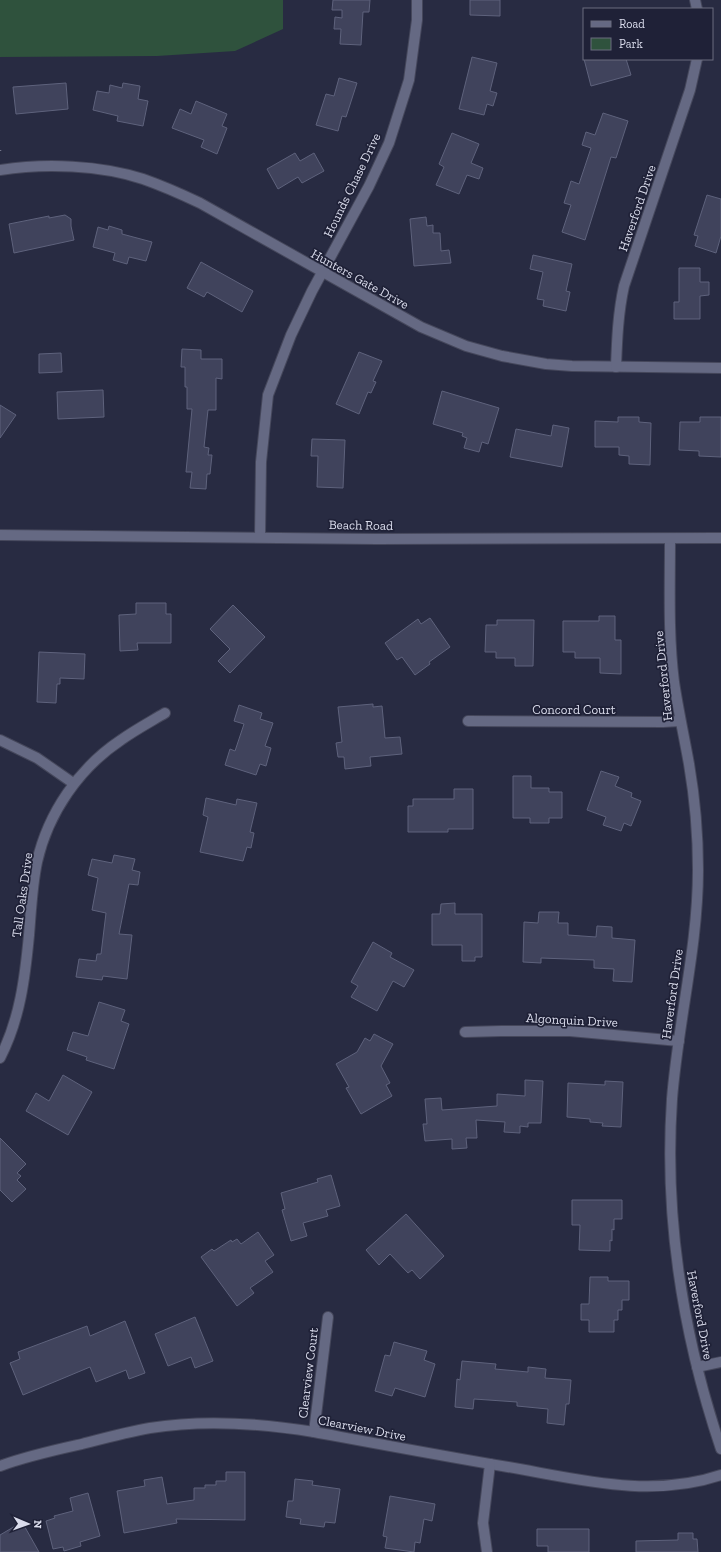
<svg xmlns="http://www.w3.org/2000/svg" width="721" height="1552" font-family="'Zilla Slab',serif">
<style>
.green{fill:#2f523d}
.building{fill:#40435c;stroke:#5e627c}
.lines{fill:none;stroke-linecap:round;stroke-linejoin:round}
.street-casing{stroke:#45475b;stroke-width:12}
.secondary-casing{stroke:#45475b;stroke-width:12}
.path{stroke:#73758a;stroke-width:2.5;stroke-dasharray:3 2;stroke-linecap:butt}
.street{stroke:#656983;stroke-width:10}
.secondary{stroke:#656983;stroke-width:10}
.labels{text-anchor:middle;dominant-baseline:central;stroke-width:3.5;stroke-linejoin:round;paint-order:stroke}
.street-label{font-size:13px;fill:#dadcec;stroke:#1f2137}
</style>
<rect width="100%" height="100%" fill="#282b42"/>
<polygon class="green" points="0,0 283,0 283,29 235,51 157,56 0,57"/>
<g class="building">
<polygon points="333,0 370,0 369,12 363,12 361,45 340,44 341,29 334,29 335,17 342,18 342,10 332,10"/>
<polygon points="470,0 500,0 500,16 470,15"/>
<polygon points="472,57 497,63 490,91 497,93 493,106 487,104 484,115 459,109"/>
<polygon points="584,59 626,59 631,75 591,86"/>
<polygon points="339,78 357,83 346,117 342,116 338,131 316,125 326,94 334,96"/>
<polygon points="66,83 68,109 16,114 13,87"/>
<polygon points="123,83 140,86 138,99 148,101 143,126 117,121 118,116 93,110 97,91 109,93 110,85 122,88"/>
<polygon points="196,101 227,114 222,126 227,128 217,154 201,147 204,140 172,128 180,109 191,114"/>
<polygon points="603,113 628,121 616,158 611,157 585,240 562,232 571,205 564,203 571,181 579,184 591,148 582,145 586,132 595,135"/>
<polygon points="452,133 479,144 471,163 483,168 479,179 467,175 459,194 436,185 444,167 439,164"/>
<polygon points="295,153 300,161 314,153 324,171 302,183 298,177 278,189 267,169"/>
<polygon points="707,195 721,199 721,236 716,253 695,246 698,236 694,235"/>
<polygon points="65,215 71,219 71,226 74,240 14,253 9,224 49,216 49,218"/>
<polygon points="426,217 427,226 433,225 433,233 440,233 441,251 449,250 451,263 414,266 410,219"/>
<polygon points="109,226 122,230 122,234 152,242 146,261 129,257 127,264 113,260 115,253 93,247 98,227 108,230"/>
<polygon points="533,255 572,264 566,291 570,292 566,311 543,306 544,300 537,299 543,272 530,269"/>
<polygon points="201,262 253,291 242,312 207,292 204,297 187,288"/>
<polygon points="679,268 700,268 700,282 709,282 709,295 700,296 700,319 674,319 674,302 679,302"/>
<polygon points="182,349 201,350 201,359 222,359 222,379 216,378 216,410 208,410 204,447 209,448 208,455 212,455 210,474 207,474 206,489 190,488 192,472 186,472 192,409 187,409 187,387 185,387 185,367 181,367"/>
<polygon points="359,352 382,361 373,381 376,382 371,393 368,392 359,414 336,404"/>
<polygon points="61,353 62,372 39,373 39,354"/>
<polygon points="103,390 104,417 58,419 57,392"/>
<polygon points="442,391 499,408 488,444 482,442 479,452 464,448 467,438 462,436 463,433 433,424"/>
<polygon points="0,405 16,415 0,438"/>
<polygon points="618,417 639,417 639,422 651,423 650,465 629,464 629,456 619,455 619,447 595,447 595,421 618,422"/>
<polygon points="700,417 721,417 721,457 699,456 699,451 679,450 680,422 700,422"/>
<polygon points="553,425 569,428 562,467 510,457 516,429 551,436"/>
<polygon points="312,439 345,440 343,488 317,487 318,456 311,456"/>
<polygon points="136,603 166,603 166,614 171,614 171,643 137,643 138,650 120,651 119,615 136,614"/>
<polygon points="233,605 265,637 230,673 218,661 230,649 210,629"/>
<polygon points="599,616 615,616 615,640 621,640 621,674 600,673 600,658 575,658 575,652 563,652 563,621 599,621"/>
<polygon points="430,618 450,647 429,662 430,664 415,675 402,657 397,660 385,643 418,619 421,624"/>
<polygon points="497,620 534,620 533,666 515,666 515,658 496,658 496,652 485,652 486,625 497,625"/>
<polygon points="39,652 85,654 84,679 60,678 60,684 57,684 56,703 37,702"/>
<polygon points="373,704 373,707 382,706 385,738 400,737 402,754 370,757 371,766 345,769 344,757 338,757 336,743 342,742 338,707"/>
<polygon points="239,705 262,713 260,719 273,723 265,746 271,748 266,766 260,764 256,775 225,765 230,749 235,751 244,724 234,721"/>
<polygon points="601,771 619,777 615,786 632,793 631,797 641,801 631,826 624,823 621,831 603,825 606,817 587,810"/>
<polygon points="513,776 531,776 531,788 549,788 549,792 562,792 562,818 549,818 549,823 530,823 530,818 513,818"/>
<polygon points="454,789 473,789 473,829 448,829 448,832 408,832 408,806 413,806 413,799 454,799"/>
<polygon points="206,798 236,805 237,799 257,803 250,832 254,833 251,848 247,847 243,861 200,852 208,817 203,815"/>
<polygon points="114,855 135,859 132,870 140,872 138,885 129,884 119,934 132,935 127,979 103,976 102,980 76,977 79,959 96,961 97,954 101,954 106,913 92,910 98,878 88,875 92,859 112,863"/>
<polygon points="455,903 455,914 482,914 482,957 475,957 475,961 462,961 462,945 432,945 432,914 440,914 441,904"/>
<polygon points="539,912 559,912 558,923 568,923 568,935 596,937 597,926 612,927 612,938 635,940 632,982 613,981 614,969 594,968 594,960 541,958 541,963 523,962 524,922 538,923"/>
<polygon points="373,942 392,953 390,957 414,970 404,987 393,981 377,1011 351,997 358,986 351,982"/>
<polygon points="99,1002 125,1010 121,1021 129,1024 114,1069 86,1060 87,1057 67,1050 73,1032 88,1036"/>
<polygon points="374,1034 393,1044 381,1066 390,1083 386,1085 392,1096 361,1114 346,1088 349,1087 336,1064 357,1052 365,1038 370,1041"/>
<polygon points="63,1075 92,1092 68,1135 26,1111 36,1093 49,1101"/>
<polygon points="525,1080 543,1081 541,1123 528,1123 528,1127 520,1126 520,1133 504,1132 505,1122 476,1120 477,1138 466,1138 467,1148 452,1149 452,1139 425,1141 423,1124 427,1124 425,1099 441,1098 442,1110 497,1106 497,1094 525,1096"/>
<polygon points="605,1081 623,1082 621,1127 602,1126 603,1123 590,1122 590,1119 567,1117 568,1083 605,1085"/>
<polygon points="0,1138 26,1164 17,1173 21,1176 17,1180 26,1189 12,1202 0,1190"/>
<polygon points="331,1175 340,1206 326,1210 328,1216 303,1223 307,1236 291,1241 282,1210 285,1209 281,1193 318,1182 317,1179"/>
<polygon points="572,1200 622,1200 622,1219 614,1219 614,1230 612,1229 612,1241 610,1240 610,1251 579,1250 580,1225 572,1225"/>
<polygon points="406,1214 444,1256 420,1279 412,1270 408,1273 390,1254 379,1265 366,1250"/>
<polygon points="258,1232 274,1255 265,1261 273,1272 250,1288 254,1293 237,1306 201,1257 212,1249 214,1251 231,1240 232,1242 237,1239 241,1244"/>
<polygon points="590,1277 608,1277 608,1281 629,1281 629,1300 622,1300 622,1310 618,1310 618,1320 614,1320 614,1332 589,1332 589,1320 581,1320 581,1304 589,1304"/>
<polygon points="195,1317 213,1361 195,1368 191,1357 168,1366 155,1334"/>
<polygon points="125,1321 145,1373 129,1379 126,1370 96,1382 90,1367 23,1395 10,1363 20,1359 18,1352 87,1326 90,1336"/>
<polygon points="394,1342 427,1351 424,1360 435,1364 425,1397 395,1388 392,1396 375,1391 385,1355 390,1356"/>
<polygon points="462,1361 496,1364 495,1369 528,1372 528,1367 546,1369 545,1378 571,1380 569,1404 566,1404 564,1425 547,1423 548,1409 517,1406 517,1402 474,1399 473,1409 455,1407 457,1379 460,1380"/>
<polygon points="226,1472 245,1472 245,1520 176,1519 177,1523 124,1533 117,1491 145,1486 144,1480 162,1477 167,1504 194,1500 194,1488 205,1488 205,1485 216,1485 216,1481 226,1481"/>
<polygon points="295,1479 313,1481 312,1485 340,1489 335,1523 325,1522 324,1527 300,1524 301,1519 286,1517 288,1501 293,1501"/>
<polygon points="88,1493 100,1536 80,1542 81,1546 64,1551 63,1547 53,1549 46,1521 55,1518 54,1516 73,1511 70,1498"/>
<polygon points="390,1496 435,1504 432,1521 424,1519 420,1543 415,1542 414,1552 385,1548 387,1537 383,1536"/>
<polygon points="22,1522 39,1552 0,1552 0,1535"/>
<polygon points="537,1529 589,1529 589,1552 548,1552 548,1546 537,1546"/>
<polygon points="678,1533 693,1533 693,1539 697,1539 698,1552 636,1552 636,1541 678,1540"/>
</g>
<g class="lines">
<g class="street-casing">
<g id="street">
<polyline points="695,0 697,9"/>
<path d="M0 170C45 163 100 165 143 179 163 186 181 194 200 203L421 327 466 346 502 356 546 364 572 366 721 368"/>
<path d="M616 367C617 340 618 313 624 286L690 90 697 59"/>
<polyline points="260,537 261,462 268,395 291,335 312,291 369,186 389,143 409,80 417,20 417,0"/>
<path d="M670 539C670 587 668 634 674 682 678 709 684 736 689 764 695 799 698 834 698 870 698 947 678 1022 672 1099 664 1218 683 1336 721 1449"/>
<polyline points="468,721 663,722 680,721"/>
<polyline points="0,740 37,758 73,783"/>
<polyline points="465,1032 501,1031 570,1031 679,1041"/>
<path d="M0 1058C20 1019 25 978 29 935 31 911 32 886 37 862 48 813 79 768 121 740 135 730 150 722 165 713"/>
<polyline points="697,1367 721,1362"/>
<polyline points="314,1432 328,1317"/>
<path d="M0 1466C27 1456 55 1450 82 1444 105 1438 127 1432 150 1428 205 1419 259 1423 314 1432 379 1444 443 1456 508 1467 578 1479 651 1499 721 1475"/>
<polyline points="487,1552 483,1523 490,1464"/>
</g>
</g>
<g class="secondary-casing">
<polyline id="secondary" points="0,535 377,539 721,538"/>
</g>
<polyline class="path" points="0,150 0,151"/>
<use href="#street" class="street"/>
<use href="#secondary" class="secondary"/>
</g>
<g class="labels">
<g class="street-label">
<text transform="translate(352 185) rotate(-64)">Hounds Chase Drive</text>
<text transform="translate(637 208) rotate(-71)">Haverford Drive</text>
<text transform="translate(360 279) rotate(29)">Hunters Gate Drive</text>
<text transform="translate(361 525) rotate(1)">Beach Road</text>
<text transform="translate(663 676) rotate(-96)">Haverford Drive</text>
<text x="574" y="709">Concord Court</text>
<text transform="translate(22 895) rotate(-82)">Tall Oaks Drive</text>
<text transform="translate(672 994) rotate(-82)">Haverford Drive</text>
<text transform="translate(572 1020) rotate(3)">Algonquin Drive</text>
<text transform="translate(700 1315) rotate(79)">Haverford Drive</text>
<text transform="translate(308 1373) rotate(-83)">Clearview Court</text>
<text transform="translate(362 1428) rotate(11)">Clearview Drive</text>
</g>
</g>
<rect x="583" y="8" width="130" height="52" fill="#1f2137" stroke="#6a6c7f"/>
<rect x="591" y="21" width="20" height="6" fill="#656983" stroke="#6a6c7f"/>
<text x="619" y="28" font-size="12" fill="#dadcec">Road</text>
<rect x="591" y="38" width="20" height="12" fill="#2f523d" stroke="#6a6c7f"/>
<text x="619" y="48" font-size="12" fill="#dadcec">Park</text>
<g transform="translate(28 1524) rotate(92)" stroke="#1f2137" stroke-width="3" paint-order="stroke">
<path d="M0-3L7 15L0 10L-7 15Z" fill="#dadcec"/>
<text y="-6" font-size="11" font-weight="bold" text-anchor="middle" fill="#dadcec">N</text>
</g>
</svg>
